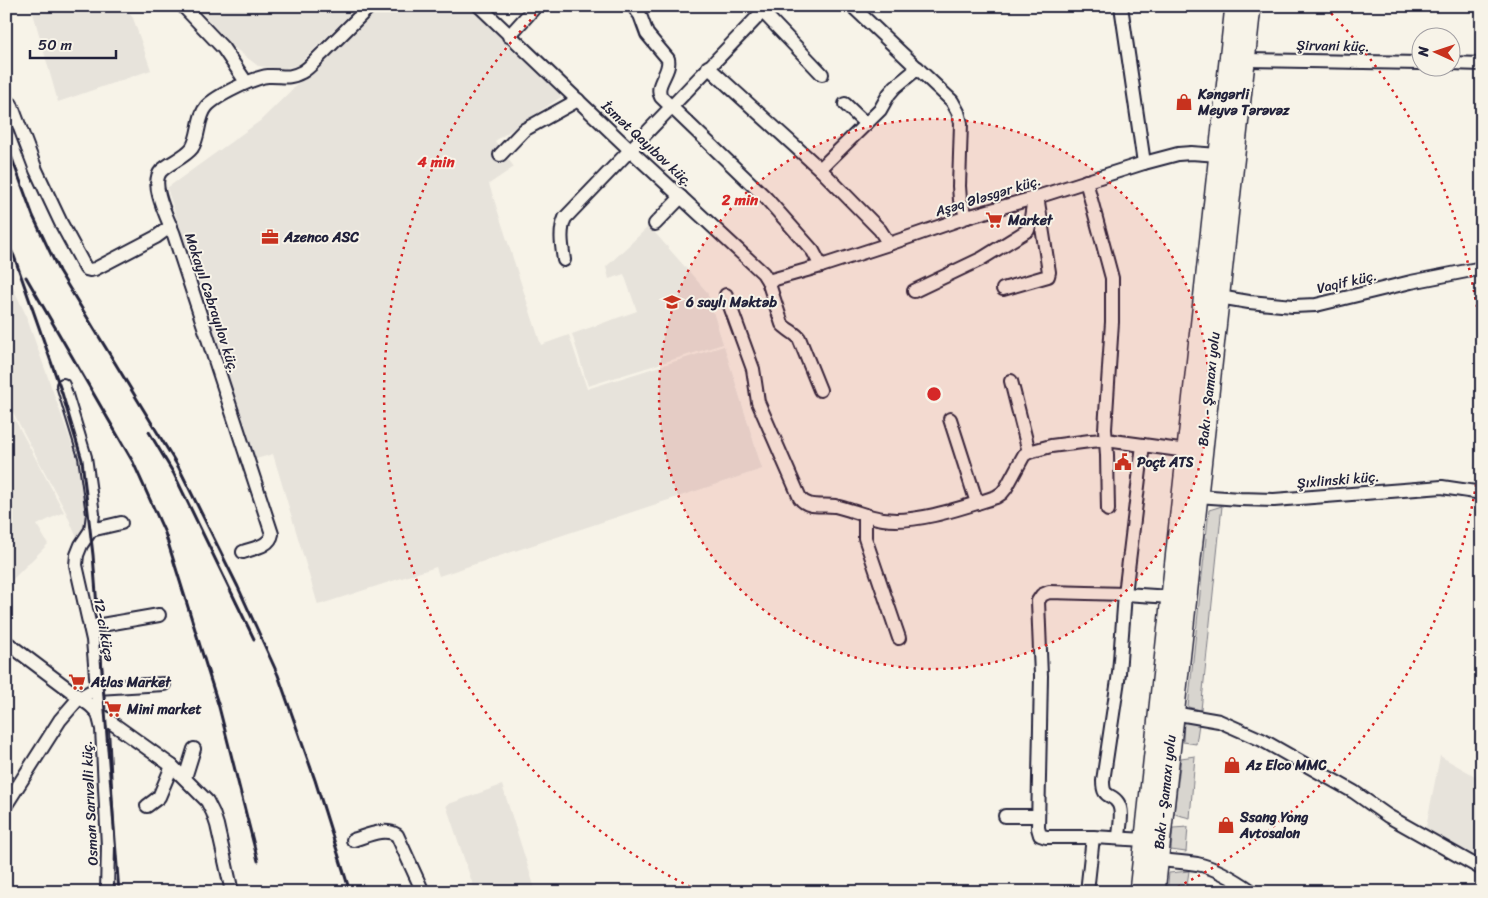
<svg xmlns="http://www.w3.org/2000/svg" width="1488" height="898" font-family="Sriracha,sans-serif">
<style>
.built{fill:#e7e3db}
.green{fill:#d8d5cf;stroke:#7d7c85}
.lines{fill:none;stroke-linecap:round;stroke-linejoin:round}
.minor-casing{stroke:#22223b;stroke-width:16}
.highway-casing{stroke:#22223b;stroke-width:22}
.minor{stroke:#f7f3e8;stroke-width:12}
.highway{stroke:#f7f3e8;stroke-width:19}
.rail{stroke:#22223b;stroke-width:3}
.ring{fill:none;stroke:#d62828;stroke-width:2.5;stroke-dasharray:2.5 5}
.labels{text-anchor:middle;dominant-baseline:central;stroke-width:4;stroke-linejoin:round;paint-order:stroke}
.street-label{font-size:14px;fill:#22223b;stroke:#f7f3e8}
.poi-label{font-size:14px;font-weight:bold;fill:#22223b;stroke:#f7f3e8;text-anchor:start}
.centre{fill:#d62828;stroke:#f7f3e8;stroke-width:2.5}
.ring-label{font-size:15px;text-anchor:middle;font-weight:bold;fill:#d62828;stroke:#f7f3e8;stroke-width:4;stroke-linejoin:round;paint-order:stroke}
</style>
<rect width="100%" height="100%" fill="#f7f3e8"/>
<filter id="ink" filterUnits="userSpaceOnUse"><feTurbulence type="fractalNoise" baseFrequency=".02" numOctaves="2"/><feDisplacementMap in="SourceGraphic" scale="10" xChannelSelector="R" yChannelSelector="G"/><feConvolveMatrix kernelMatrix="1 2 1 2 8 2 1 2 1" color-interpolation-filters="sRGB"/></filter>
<g filter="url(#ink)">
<g class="built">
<polygon points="31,6 123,6 133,18 151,70 58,102"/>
<polygon points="196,6 358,6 298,65 281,69 258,66 232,46"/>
<polygon points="377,6 471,6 564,95 495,141 514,167 489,184 541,345 569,335 587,389 724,346 762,469 439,576 436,567 318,605 273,454 253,460 167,188 260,121"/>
<polygon points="649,226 707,292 723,344 588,386 572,334 637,311 624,274 609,279 606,267"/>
<polygon points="8,277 25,313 77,459 88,531 76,536 66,512 6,399 6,278"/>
<polygon points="6,403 64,512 37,525 48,544 6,586"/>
<polygon points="1440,756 1482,780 1482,863 1425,832"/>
<polygon points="502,785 536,892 467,892 474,888 446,805"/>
</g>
<g class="green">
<polygon points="1222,506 1201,710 1188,707 1209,510"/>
<polygon points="1184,720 1199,724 1196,744 1183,742"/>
<polygon points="1195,756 1190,818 1174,814 1181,758"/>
<polygon points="1188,827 1186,852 1171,850 1173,828"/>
<polygon points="1189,871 1186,892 1167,892 1169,873"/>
</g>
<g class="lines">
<g class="minor-casing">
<g id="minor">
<polyline points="183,6 223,48 246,82"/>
<path d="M479 6 629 149 763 273 768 281 782 324C787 330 794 332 799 338L820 390"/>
<path d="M633 6 640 15 647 34 668 59C671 73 654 84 661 97L766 198 813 251 821 266"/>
<polyline points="852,6 952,101 958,112 961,123 959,186 960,200 967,217"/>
<polyline points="1121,6 1144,163"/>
<polyline points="762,11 822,74"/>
<polyline points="509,36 536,6"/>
<polyline points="1245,60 1420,63"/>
<polyline points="1450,63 1482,64"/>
<polyline points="708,67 820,169 880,230 889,244"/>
<polyline points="11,104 36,170 61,223 86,269 90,270 95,269 156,237 171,226"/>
<polyline points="845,104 866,124"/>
<polyline points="500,155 524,130 578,100"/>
<polyline points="820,169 880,110 889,94 895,87 918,68"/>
<polyline points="1086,181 1112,278 1112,322 1105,429 1107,455 1108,510"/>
<polyline points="655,224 681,197"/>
<path d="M564 260C562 246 559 232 565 218L768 6"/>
<polyline points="768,281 821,266 889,244 967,217 1034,198 1144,163 1178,154 1191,153 1219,155"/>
<polyline points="1003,289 1048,276 1049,272 1038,202"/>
<polyline points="914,291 981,259 1028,230 1031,218 1034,198"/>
<path d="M726 295 753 369 758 402 800 498C808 509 823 504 835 506 852 510 867 517 883 519 916 524 964 507 996 497L1002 493 1006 488 1024 455 1029 452 1051 446 1090 441 1106 440 1187 451"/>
<polyline points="1219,297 1249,302 1293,306 1316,305 1411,282 1482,268"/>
<polyline points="1011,381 1029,452"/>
<polyline points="63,385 85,457 93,514 91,530 81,545 77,555 76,565 93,640 97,688 98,713 102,729 108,846 107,892"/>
<polyline points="950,419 977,503"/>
<polyline points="1197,496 1240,499 1274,500 1442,487 1482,493"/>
<polyline points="865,515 865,538 899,638"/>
<polyline points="91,530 121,523"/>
<path d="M243 552C254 548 270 546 272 534L174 235C169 221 149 184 161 171 170 162 184 158 192 148 200 136 197 117 207 106 216 96 255 77 268 76 282 75 287 80 302 72 310 68 317 58 324 52 339 37 355 21 370 6"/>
<polyline points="90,627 159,615"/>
<polyline points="6,642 91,706 98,713 172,766 207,801 213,813 217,825 232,892"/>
<polyline points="1173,713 1219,721 1262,740 1354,792 1388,816 1482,869"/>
<polyline points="185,778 194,749"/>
<polyline points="6,805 60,720 79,698 97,688 164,684"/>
<polyline points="147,806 159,797 172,766"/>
<polyline points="1005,816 1038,816"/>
<path d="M1119 838C1119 828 1124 812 1118 803 1111 792 1103 800 1103 781L1119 673 1125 594 1143 445"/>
<path d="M353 840C367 836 384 827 397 835L423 892"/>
<polyline points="1145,840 1093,837 1046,837 1040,835 1038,828 1041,676 1038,601 1042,595 1049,592 1125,594 1170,597"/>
<path d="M1158 860C1171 861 1184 862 1197 864 1217 868 1236 880 1253 892"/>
<polyline points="1087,892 1093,837"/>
</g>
</g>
<g class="highway-casing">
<g id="highway">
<polyline points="1139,892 1235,6"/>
<polyline points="1155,892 1251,6"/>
</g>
</g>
<use href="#minor" class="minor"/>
<use href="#highway" class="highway"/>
<g class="rail">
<polyline points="6,142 33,216 59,271 179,468 238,587 278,675 315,780 350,892"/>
<polyline points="6,241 14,256 62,393 82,460 93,555 119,892"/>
<polyline points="26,277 133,462 165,533 219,707 258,861"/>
<polyline points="149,432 174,474 254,639"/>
</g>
</g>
</g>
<circle cx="934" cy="394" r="275" fill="#d62828" fill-opacity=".12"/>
<g class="ring">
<circle cx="934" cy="394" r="275"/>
<path d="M1481 447A550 550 0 0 1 1171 890M697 890A550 550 0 0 1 542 8M1326 8A550 550 0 0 1 1481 341"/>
</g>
<defs>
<g id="shop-bare" transform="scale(1.35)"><path d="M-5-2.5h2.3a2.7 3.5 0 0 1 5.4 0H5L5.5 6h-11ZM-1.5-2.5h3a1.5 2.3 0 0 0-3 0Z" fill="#c8321e" stroke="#f7f3e8" stroke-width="2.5" paint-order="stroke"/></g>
<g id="supermarket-bare" transform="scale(1.35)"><path d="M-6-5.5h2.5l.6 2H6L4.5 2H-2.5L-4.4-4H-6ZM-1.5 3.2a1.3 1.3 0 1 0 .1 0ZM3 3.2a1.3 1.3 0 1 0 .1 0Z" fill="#c8321e" stroke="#f7f3e8" stroke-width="2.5" paint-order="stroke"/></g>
<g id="office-bare" transform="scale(1.35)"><path d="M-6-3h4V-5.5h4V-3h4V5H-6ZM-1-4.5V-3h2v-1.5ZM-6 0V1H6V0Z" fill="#c8321e" stroke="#f7f3e8" stroke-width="2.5" paint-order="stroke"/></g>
<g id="school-bare" transform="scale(1.35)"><path d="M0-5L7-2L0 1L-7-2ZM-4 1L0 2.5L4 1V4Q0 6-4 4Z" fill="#c8321e" stroke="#f7f3e8" stroke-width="2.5" paint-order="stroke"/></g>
<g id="civic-bare" transform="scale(1.35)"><path d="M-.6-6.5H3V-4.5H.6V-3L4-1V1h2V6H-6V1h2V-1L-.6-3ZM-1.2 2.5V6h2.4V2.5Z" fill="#c8321e" stroke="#f7f3e8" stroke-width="2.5" paint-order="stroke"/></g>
</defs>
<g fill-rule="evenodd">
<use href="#shop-bare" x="1184" y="102"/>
<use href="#supermarket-bare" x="994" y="220"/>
<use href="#office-bare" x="270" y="237"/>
<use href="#school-bare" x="672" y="302"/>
<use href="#civic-bare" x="1123" y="462"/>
<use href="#supermarket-bare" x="77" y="682"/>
<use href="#supermarket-bare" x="113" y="709"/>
<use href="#shop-bare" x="1232" y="765"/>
<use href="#shop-bare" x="1226" y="825"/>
</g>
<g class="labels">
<g class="street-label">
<text transform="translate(1333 46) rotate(1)">Şirvani küç.</text>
<text transform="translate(647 144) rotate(43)">İsmət Qayıbov küç.</text>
<text transform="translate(988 196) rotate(-17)">Aşəq Ələsgər küç.</text>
<text transform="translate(1347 282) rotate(-13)">Vaqif küç.</text>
<text transform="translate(212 303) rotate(72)">Mokayıl Cəbrayılov küç.</text>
<text transform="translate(1209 389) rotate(-84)">Bakı - Şamaxı yolu</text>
<text transform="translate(1338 480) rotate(-5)">Şıxlinski küç.</text>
<text transform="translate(104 630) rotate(80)">12-ci küçə</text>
<text transform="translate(1165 792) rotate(-84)">Bakı - Şamaxı yolu</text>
<text transform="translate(90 803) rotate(-93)">Osman Sarıvəlli küç.</text>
</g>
<g class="poi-label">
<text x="1198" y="94">Kəngərli<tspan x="1198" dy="16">Meyvə Tərəvəz</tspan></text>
<text x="1008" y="220">Market</text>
<text x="284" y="237">Azenco ASC</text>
<text x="686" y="302">6 saylı Məktəb</text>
<text x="1137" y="462">Poçt ATS</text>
<text x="91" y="682">Atlas Market</text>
<text x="127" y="709">Mini market</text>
<text x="1246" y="765">Az Elco MMC</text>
<text x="1240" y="817">Ssang Yong<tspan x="1240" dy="16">Avtosalon</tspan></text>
</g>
</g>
<circle cx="934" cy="394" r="8" class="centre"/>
<g class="ring-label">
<text x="436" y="167">4 min</text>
<text x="740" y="205">2 min</text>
</g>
<rect width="1488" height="898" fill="none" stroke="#f7f3e8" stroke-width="25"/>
<rect x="12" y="12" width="1463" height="873" fill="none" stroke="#22223b" stroke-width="2" filter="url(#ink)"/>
<g transform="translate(1436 52) rotate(273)"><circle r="24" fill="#f7f3e8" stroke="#a29fa3"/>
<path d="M0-4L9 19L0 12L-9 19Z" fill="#c8321e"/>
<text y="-8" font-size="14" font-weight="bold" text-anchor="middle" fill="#22223b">N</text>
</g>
<path d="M30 50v8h86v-8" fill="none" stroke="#22223b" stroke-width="2.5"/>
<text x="38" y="50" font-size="15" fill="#22223b" stroke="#f7f3e8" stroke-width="4" paint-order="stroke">50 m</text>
</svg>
